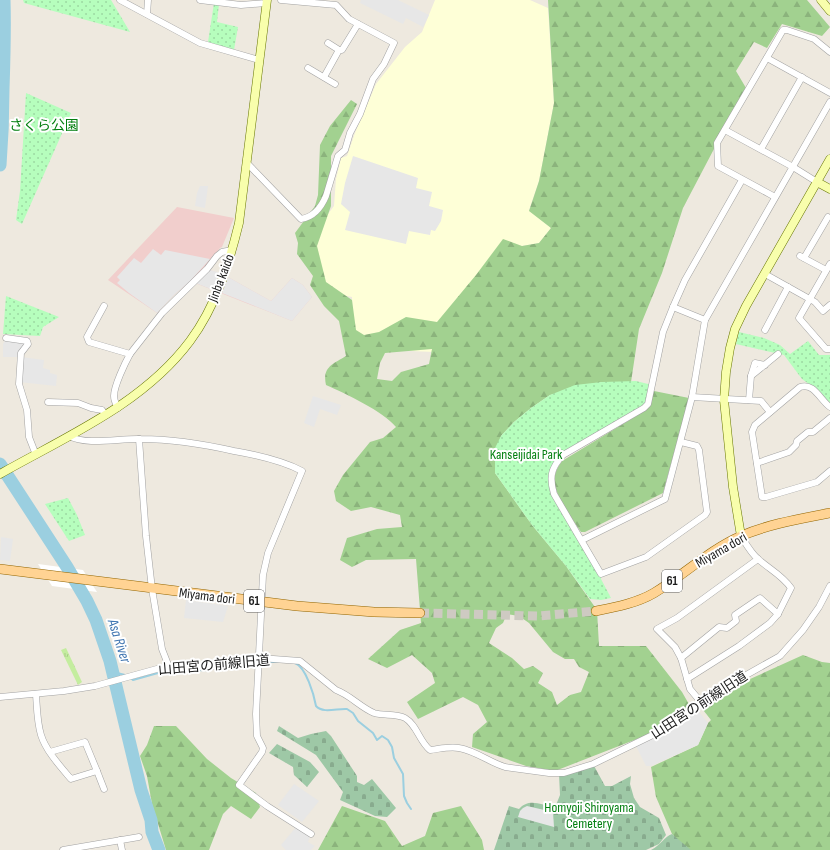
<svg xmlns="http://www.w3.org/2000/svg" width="830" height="850" font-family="'Sofia Sans Condensed','Noto Sans JP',sans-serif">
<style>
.commercial{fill:#f1cecc}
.education{fill:#feffd7}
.grass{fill:url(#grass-tufts)}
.forest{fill:url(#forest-firs);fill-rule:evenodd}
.cemetery{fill:url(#cemetery-stones)}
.park{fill:url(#park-dots)}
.parking{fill:#e7e7e7}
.pier{fill:#fff}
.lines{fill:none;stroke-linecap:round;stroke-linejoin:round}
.stream{stroke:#9bcfe0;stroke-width:2}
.river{stroke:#9bcfe0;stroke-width:13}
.primary-tunnel{stroke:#cecac2;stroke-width:9;stroke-dasharray:9 4.5;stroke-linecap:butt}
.street-casing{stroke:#a2a2a2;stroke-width:7}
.secondary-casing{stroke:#657400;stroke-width:9}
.primary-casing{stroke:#926500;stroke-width:10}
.street{stroke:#fff;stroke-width:6}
.secondary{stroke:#f8feac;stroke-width:8}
.primary{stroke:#ffd393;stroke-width:9}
.labels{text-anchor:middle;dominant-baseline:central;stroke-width:4;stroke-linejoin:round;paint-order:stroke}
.shield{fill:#fff;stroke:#5f5f5f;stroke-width:1}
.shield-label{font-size:13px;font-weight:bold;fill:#1b1b1b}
.park-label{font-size:14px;fill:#037f10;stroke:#fff}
.street-label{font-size:14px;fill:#1b1b1b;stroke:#fff}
.water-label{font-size:15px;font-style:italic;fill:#4176b1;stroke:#fff}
</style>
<defs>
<pattern id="grass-tufts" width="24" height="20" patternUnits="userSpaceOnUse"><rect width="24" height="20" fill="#c4ed9f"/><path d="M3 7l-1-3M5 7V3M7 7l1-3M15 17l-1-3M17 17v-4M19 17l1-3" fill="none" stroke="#a8cb88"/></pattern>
<pattern id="forest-firs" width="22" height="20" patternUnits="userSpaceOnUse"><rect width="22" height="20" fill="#a2d190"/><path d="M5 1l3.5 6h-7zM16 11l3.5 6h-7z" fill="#8bb37c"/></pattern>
<pattern id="cemetery-stones" width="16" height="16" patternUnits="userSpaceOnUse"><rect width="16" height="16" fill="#9ec8a6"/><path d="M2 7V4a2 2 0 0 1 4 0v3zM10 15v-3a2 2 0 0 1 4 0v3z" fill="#88ab8e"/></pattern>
<pattern id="park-dots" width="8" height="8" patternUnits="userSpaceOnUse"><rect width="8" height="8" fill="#b6febd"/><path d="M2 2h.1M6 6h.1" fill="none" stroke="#9cd9a2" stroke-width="1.8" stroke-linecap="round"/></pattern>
</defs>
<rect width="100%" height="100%" fill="#eee9df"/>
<polygon class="commercial" points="177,207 234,218 222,247 220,248 205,268 228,277 271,301 292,278 303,285 312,297 292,321 190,281 174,295 157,313 108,280"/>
<polygon class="education" points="435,0 530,0 548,8 554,103 539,181 529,210 551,228 539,243 522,246 435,352 387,350 353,338 352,297 336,294 321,280 307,242 334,206 336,179 341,158 347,156 355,133 376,84 405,47 422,32"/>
<polygon class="grass" points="66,648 82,682 78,685 61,650"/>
<g class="forest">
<path d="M548 0H807L830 27 822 36 782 24 767 48 754 42 736 71 746 88 683 208 662 273 639 329 631 382H602L550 395 531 408 514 422 501 436 495 473 532 525 566 566 597 610 599 646H646L682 692 690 706 680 716 660 730 555 771 526 766 472 747 473 734 487 722 478 705 463 697 418 719 407 702 435 683 432 673 412 655 387 668 368 659 400 630 421 623 416 559 366 560 352 567 340 560 347 538 377 529 402 527 400 515 371 507 351 511 336 501 334 491 343 475 370 442 383 438 396 427C383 411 346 394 326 385 322 367 333 364 346 356L339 321 324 306 310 285 313 276 297 254 298 243 295 233 315 206 318 195 320 145 330 126 351 100 357 104 331 156V206L317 246 326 282 352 300 356 330 364 335 379 332 406 317 437 322 476 275 503 239 522 246 539 243 551 228 529 211 539 181 554 103ZM432 349 429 364 401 372 392 381 377 379 380 363 385 353ZM507 614 519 616 529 623 553 652 565 659H574L579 667 589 672 581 692 570 695 557 705 552 692 538 683 543 673 533 666 524 669 512 658 489 643 496 628 503 623Z"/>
<path d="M654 391 689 398 663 493 585 532H581C573 520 557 498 555 485 553 476 557 468 562 461L646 410Z"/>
<polygon points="803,655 822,662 830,663 830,850 688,850 672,834 656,797 651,767 698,745 708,723 711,720 700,706 739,684"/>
<polygon points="154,726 176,726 207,759 231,778 256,793 260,807 251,819 231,806 223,814 209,850 166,850 152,804 147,776 140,756 147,745"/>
<polygon points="342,806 385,821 402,846 425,836 433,813 461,806 482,840 484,850 318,850"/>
</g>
<g class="cemetery">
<polygon points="279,726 298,738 311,734 326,731 331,736 357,776 357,782 364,785 372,779 396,808 387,817 375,816 340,800 343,792 316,755 277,731"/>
<polygon points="277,744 310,762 319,772 307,787 294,775 293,767 269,753"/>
<path d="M593 764 605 786H612L631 776 630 784 634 798 640 807 659 818 666 835 659 844 646 850H494L509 806 519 809C528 798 541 804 552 807L556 805 560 795 559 774Z"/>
<path d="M672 834 691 850H651C661 845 664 837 672 834Z"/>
</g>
<g class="park">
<polygon points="23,0 111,0 130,32 24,3"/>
<polygon points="214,3 219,4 217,22 238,27 234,50 208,42"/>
<polygon points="26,93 71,113 22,224 16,220 20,191"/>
<polygon points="6,296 59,317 43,327 40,336 3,334"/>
<polygon points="739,332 764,338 780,345 790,354 808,341 819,355 830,355 830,407 813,387 802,379 784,355 736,344"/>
<polygon points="636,381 652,385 648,404 557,462 551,485 601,574 601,579 611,598 601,600 590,599 566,566 532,525 495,473 495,448 501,436 514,422 531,408 550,395 575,385 602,382"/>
<polygon points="68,498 77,515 85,535 69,541 45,504"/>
</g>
<g class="parking">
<polygon points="361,0 398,0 429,15 423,27 406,18 403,24 360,3"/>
<polygon points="353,156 418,178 416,188 432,192 429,206 443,210 441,221 435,231 431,230 430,235 409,231 406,244 345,230 350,212 341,204 345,183"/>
<polygon points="200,186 208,186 205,208 195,206 197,193"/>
<polygon points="153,249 161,255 165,250 210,259 190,281 174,295 157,313 129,293 117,283 120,280 117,277 134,258 141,263"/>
<polygon points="207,269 220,273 213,290 193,282"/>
<polygon points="228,277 271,301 292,278 303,285 312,297 292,321 222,293"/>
<polygon points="6,338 27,341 21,357 44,360 43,368 50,370 50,373 57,375 56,386 19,382 21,357 3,357 3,344"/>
<polygon points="313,396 341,405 337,415 320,409 314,427 304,423"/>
<polygon points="1,537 13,539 10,561 0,560"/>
<polygon points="186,600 228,606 223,622 184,618"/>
<polygon points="694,706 708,723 698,745 651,766 646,766 635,744 663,730"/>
<polygon points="294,784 319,801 302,822 278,805"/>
<polygon points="527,806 553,812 554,827 518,817 520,811 523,808"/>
<polygon points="297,826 311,834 308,842 315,846 311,850 286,850 281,845"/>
</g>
<polygon class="pier" points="38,564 83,570 97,592 52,586"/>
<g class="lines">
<g class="stream">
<polyline points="261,662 278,662"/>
<path d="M295 663C306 667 314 695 316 706 323 714 338 708 347 709L353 713 358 721 373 733 377 740 382 736 388 740 392 747 394 758 403 774 404 796 407 803 411 809"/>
<polyline points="215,669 256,662"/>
<polyline points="113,672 125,675"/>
<polyline points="131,678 133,680 165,671 211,670"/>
</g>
<g class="river">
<path d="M0 165C2 140 3 114 3 89 4 59 5 30 4 0"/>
<polyline points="0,464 67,567 87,601 96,620 110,661 141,790 151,820 152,832 159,850"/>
</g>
<polyline class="primary-tunnel" points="420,613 538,616 596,611"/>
<g class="street-casing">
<g id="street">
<polyline points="120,0 200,43 259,60"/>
<polyline points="200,0 241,5 266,3"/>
<polyline points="147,14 148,0"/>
<polyline points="328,43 339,50"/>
<polyline points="767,58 830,93"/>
<polyline points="308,68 335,84"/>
<polyline points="324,77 339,50 342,50 358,24"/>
<polyline points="725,130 793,167 817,182"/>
<polyline points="761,149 802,77"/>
<path d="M246 162 301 219C314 217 321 208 326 196L338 156 345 150 350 133 360 114 373 79 384 64 394 43 349 19 336 5 281 0"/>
<polyline points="775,197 718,166 717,143 783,30 787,30 814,39 830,52"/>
<polyline points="800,256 826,270"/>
<polyline points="804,258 828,217"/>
<polyline points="830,264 799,318 826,349 830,349"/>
<polyline points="765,274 815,302 823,311 830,305"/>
<polyline points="104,306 87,337 89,342 130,354"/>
<polyline points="673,307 705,320"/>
<polyline points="765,330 788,287"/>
<polyline points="6,338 27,341 28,344 21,353 19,384 27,410 29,437 36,455"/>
<polyline points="751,376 755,363 765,365"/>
<polyline points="692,397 761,401 770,412"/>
<polyline points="749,400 751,376 778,354"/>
<polyline points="48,402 78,403 91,408 102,410 106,415"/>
<path d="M830 407C820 400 814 382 800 387L755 425 752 432 762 497H766L817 482 830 471"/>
<path d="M118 408C116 404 114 401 114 396 114 386 125 363 130 354L162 313 207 269 217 256 222 252 232 250"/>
<path d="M69 436C87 446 120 438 141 439 173 439 203 444 234 451 257 455 281 460 302 471L268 553 263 575 256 714 257 736 263 748 262 752 239 785 267 806 311 834"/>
<polyline points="139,439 146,536 152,589 162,649 169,667"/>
<path d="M681 442 697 446 699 450 707 512 705 515 646 557 601 574 554 494C549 477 551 468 563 455L644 408 648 404 663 332 673 307 685 280 742 180"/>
<polyline points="757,463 789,452 796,445 797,441 808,432 813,432 830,418"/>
<polyline points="582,540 665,499 692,397 705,320 830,102"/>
<polyline points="681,658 719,627 727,628 736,621 735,615 760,598 778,614"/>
<path d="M687 679 739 646 770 623 778 614 791 588C782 575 769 569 758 559 751 553 746 544 741 536"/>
<path d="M36 694C37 708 37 722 41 735 46 751 60 766 71 779L97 771 85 742 50 752"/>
<path d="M0 697 64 691 95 686 164 667H210L260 658 300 661 336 690C350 695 360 707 374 713 384 716 396 713 405 718 417 725 419 741 430 750 439 749 450 746 459 748 476 751 489 762 505 767L549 773H564L593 764 663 730 678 720 700 701 780 656 803 630 819 607 830 586"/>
<polyline points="700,701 690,689 681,658 675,647 657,629 677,618 758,559"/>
<polyline points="97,771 104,789"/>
<polyline points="120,840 122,850"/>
<polyline points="63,850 139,837"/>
</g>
</g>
<g class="secondary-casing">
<g id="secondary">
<polyline points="821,0 830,11"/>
<polyline points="817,182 830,189"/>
<path d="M0 474C67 436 143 404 190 341 216 306 229 264 239 223L267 0"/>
<polyline points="741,536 733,487 724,400 726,372 730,348 735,329 746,306 830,159"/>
</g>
</g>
<g class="primary-casing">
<g id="primary">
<polyline points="0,569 297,606 374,612 420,613"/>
<path d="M596 611C616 607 637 603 654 593 684 575 709 550 741 536 769 524 800 519 830 513"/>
</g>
</g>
<use href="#street" class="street"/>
<use href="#secondary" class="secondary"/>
<use href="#primary" class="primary"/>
</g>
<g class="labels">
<g class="shield">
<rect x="662" y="570" width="20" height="22" rx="3"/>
<rect x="244" y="590" width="20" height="22" rx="3"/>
</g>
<g class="shield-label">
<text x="672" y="581">61</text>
<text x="254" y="601">61</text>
</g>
<g class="park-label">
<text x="44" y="125">さくら公園</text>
<text x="526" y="454">Kanseijidai Park</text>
<text x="589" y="807">Homyoji Shiroyama<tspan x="589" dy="16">Cemetery</tspan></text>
</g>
<g class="street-label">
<text transform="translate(221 278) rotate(-69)">Jinba kaido</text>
<text transform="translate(721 550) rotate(-30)">Miyama dori</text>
<text transform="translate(207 596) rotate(7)">Miyama dori</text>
<text transform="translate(214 665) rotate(-5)">山田宮の前線旧道</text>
<text transform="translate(699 705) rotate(-33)">山田宮の前線旧道</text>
</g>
<g class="water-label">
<text transform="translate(119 641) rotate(72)">Asa River</text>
</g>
</g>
</svg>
